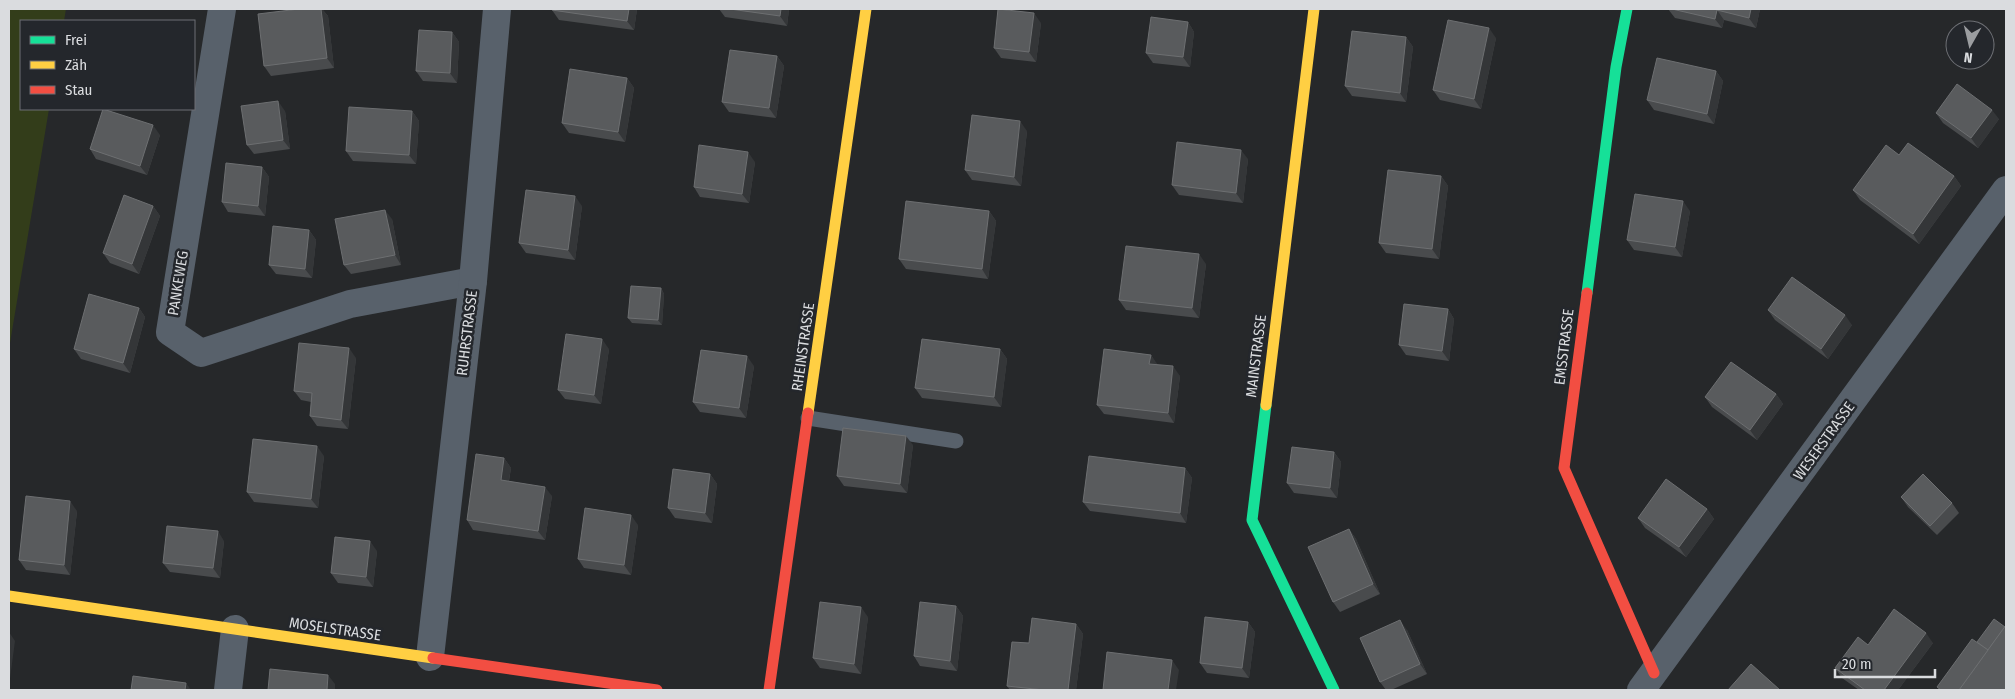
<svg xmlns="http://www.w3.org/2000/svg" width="2015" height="699" font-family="'Fira Sans Condensed',sans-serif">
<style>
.green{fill:#333d1a}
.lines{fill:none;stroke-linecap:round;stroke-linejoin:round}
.lane{stroke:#58616b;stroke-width:15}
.street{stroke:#58616b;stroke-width:28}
.fast{stroke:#16e098;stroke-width:11}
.slow{stroke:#ffcf43;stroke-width:11}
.jam{stroke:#f24e42;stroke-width:11}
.wall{fill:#494b4d}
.shaded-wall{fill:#343638}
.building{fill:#595b5d;stroke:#6d6f71}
.labels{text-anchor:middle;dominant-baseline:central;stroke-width:5;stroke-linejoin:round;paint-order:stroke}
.street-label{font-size:15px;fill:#dadcdf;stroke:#24272c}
</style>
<rect width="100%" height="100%" fill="#26282a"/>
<polygon class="green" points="9,9 66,9 64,21 21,21 21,109 49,109 9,349"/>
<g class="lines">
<polyline class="lane" points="808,418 956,441"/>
<g class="street">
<polyline points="222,9 170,332 201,353 350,304 473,281"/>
<polyline points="430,657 473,281 497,9"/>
<polyline points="228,690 235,629"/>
<polyline points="1641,690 2006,190"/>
</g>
<g class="fast">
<polyline points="1587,293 1616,67 1627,9"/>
<polyline points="1266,405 1252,520 1334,690"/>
</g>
<g class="slow">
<polyline points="1266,405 1314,9"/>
<polyline points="808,413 866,9"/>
<polyline points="9,596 433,658"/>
</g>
<g class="jam">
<polyline points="1587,293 1564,468 1654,673"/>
<polyline points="433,658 657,690"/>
<polyline points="769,690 808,413"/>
</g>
</g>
<g class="wall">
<polygon points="299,9 322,9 328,16 334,68 271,76 264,66"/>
<polygon points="552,9 637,9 634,30 559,20 552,10"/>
<polygon points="719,9 789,9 787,26 725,17"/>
<polygon points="1668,9 1760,9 1756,28 1724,20 1722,28 1675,18"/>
<polygon points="1188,22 1194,32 1190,67 1153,63 1146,53"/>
<polygon points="1041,23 1036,62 1001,58 994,48"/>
<polygon points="452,32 459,42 457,83 423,81 416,71"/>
<polygon points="1406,37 1413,47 1406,102 1352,96 1345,86"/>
<polygon points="1496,38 1481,109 1440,100 1433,90"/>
<polygon points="777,56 784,66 776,118 729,112 722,102"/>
<polygon points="1716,71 1723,81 1714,124 1654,110 1647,100"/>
<polygon points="627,78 634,88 625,142 569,133 562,123"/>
<polygon points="285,111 290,149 254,154 247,145"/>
<polygon points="412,111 419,121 416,164 353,161 346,151"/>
<polygon points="1936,113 1999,119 1978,148 1943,123"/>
<polygon points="1027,131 1021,186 972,180 965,170"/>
<polygon points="160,135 147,175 96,159 90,149"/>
<polygon points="1899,155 1954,176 1961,186 1919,244 1860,200 1853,190"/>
<polygon points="1248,159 1243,203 1179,195 1172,185"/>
<polygon points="755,162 749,203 700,197 694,187"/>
<polygon points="262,167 269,177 265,216 228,212 222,202"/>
<polygon points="1441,176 1448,186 1439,259 1386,253 1379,243"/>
<polygon points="153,206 160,216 139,274 110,263 103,253"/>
<polygon points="582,206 575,260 526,253 519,243"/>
<polygon points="989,211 996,221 988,279 906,269 899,259"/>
<polygon points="1690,211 1682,257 1634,250 1627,240"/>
<polygon points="392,219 401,265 351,274 344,265"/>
<polygon points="309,230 316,240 312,278 276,274 269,265"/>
<polygon points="1206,264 1199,318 1126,310 1119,300"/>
<polygon points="661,288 664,294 662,325 632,323 628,318"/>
<polygon points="139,308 145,317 130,373 81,359 74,349"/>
<polygon points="1448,309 1454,319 1449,361 1406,355 1399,345"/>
<polygon points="1768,310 1852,325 1828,359 1775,320"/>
<polygon points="609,349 601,404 565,399 558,390"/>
<polygon points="1000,349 1007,359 1001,407 922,398 915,388"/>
<polygon points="1151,355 1157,365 1180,376 1174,423 1104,414 1097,405"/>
<polygon points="356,358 348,429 317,426 310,416 311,402 301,400 294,391"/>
<polygon points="754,366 746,418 700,412 693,402"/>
<polygon points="1776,394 1783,404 1757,440 1712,407 1705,397"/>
<polygon points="913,445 907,493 844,486 837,476"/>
<polygon points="1334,452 1341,462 1337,498 1294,493 1287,483"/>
<polygon points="324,456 318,508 254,502 247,492"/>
<polygon points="504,458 511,468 509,481 552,496 545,540 473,530 467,520"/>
<polygon points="1185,468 1192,478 1186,523 1090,511 1083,502"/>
<polygon points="710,474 717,484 712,523 675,518 668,508"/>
<polygon points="1901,497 1952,503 1959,513 1937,535 1908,507"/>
<polygon points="1707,509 1714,519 1686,557 1645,528 1638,518"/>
<polygon points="77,511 70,575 26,570 19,560"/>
<polygon points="638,525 631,575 584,568 578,559"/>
<polygon points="1349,529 1356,539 1380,594 1340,612 1333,602"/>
<polygon points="224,541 220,578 170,572 163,563"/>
<polygon points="377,551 373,587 338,583 331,573"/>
<polygon points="956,606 963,616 957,671 920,666 914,656"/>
<polygon points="868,617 861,674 820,668 813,658"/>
<polygon points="1248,622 1255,632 1249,678 1207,673 1200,663"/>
<polygon points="1076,624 1083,634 1076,690 1010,690 1007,686"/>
<polygon points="1407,630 1427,674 1391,690 1386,690 1380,682"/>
<polygon points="1933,643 1898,690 1859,690 1842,678 1835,668 1868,645"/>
</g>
<g class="shaded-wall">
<polygon points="321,9 322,9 328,16 334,68 327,58"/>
<polygon points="629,9 637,9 634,30 627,21"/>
<polygon points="781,9 789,9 787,26 780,16"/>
<polygon points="1751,9 1760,9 1756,28 1749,18"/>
<polygon points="1717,10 1724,20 1722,28 1715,19"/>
<polygon points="1034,13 1041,23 1036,62 1029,52"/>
<polygon points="1188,22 1194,32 1190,67 1183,57"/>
<polygon points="1489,28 1496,38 1481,109 1474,99"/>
<polygon points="452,32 459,42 457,83 450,73"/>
<polygon points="1406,37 1413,47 1406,102 1400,93"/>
<polygon points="777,56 784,66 776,118 769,108"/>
<polygon points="1716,71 1723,81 1714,124 1707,114"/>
<polygon points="627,78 634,88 625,142 618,132"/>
<polygon points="278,101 285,111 290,149 283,140"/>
<polygon points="1992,110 1999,119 1978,148 1971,138"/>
<polygon points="412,111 419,121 416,164 409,155"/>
<polygon points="1020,121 1027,131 1021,186 1014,177"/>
<polygon points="153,125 160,135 147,175 140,166"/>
<polygon points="1241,150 1248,159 1243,203 1236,193"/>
<polygon points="748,152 755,162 749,203 742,194"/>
<polygon points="262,167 269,177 265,216 258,206"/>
<polygon points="1441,176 1448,186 1439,259 1432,249"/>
<polygon points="1954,176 1961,186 1919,244 1913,234"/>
<polygon points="575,196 582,206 575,260 568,250"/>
<polygon points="1683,201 1690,211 1682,257 1675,247"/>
<polygon points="153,206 160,216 139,274 132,264"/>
<polygon points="385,210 392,219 401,265 395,255"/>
<polygon points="989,211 996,221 988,279 982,269"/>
<polygon points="309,230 316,240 312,278 305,269"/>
<polygon points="1199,254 1206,264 1199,318 1192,308"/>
<polygon points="661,288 664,294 662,325 658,320"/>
<polygon points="139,308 145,317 130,373 123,363"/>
<polygon points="1448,309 1454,319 1449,361 1442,351"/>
<polygon points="1845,315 1852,325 1828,359 1821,349"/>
<polygon points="602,339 609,349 601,404 594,395"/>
<polygon points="349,348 356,358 348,429 341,420"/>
<polygon points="1000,349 1007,359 1001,407 994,397"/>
<polygon points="1151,355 1158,365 1149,364"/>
<polygon points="747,356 754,366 746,418 739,408"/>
<polygon points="1173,366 1180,376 1174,423 1168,413"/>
<polygon points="1776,394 1783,404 1757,440 1750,430"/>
<polygon points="906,436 913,445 907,493 900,484"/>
<polygon points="317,446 324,456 318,508 311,499"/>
<polygon points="1334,452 1341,462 1337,498 1330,488"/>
<polygon points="504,458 511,468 507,490 501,480"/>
<polygon points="1185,468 1192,478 1186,523 1180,513"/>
<polygon points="710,474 717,484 712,523 705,513"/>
<polygon points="545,487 552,496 545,540 538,531"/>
<polygon points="70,501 77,511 70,575 64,565"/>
<polygon points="1707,509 1714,519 1686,557 1679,547"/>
<polygon points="631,515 638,525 631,575 624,565"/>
<polygon points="1349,529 1356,539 1380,594 1373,584"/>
<polygon points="218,531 224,541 220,578 213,568"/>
<polygon points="370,541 377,551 373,587 366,577"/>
<polygon points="956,606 963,616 957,671 950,661"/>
<polygon points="861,607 868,617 861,674 854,664"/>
<polygon points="1400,620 1407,630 1427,674 1420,664"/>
<polygon points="1248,622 1255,632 1249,678 1242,668"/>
<polygon points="1076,624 1083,634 1076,690 1068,690"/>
<polygon points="9,632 15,641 9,686"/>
<polygon points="1926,633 1933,643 1898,690 1884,690"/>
<polygon points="1172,660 1179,670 1176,690 1168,690"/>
<polygon points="328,675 335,684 335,690 327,690"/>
<polygon points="186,683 191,690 185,690"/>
</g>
<g class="building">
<polygon points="299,9 321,9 327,58 264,66 258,14"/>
<polygon points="552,9 629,9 627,21 552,10"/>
<polygon points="730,9 781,9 780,16"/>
<polygon points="998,9 1034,13 1029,52 994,48"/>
<polygon points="1672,9 1751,9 1749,18 1717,10 1715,19"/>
<polygon points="1151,17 1188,22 1183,57 1146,53"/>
<polygon points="1448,20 1489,28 1474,99 1433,90"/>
<polygon points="419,30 452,32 450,73 416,71"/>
<polygon points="1352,31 1406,37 1400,93 1345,86"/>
<polygon points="730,50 777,56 769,108 722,102"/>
<polygon points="1657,58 1716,71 1707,114 1647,100"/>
<polygon points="570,69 627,78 618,132 562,123"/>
<polygon points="1957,84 1992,110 1971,138 1936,113"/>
<polygon points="278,101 283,140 247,145 241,106"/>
<polygon points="349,107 412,111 409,155 346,151"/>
<polygon points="103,109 153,125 140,166 90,149"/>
<polygon points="972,115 1020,121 1014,177 965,170"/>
<polygon points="1177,142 1241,150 1236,193 1172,185"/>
<polygon points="1908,143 1954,176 1913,234 1853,190 1886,145 1899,155"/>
<polygon points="699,145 748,152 742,194 694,187"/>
<polygon points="226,163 262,167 258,206 222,202"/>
<polygon points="1388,170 1441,176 1432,249 1379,243"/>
<polygon points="526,190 575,196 568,250 519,243"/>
<polygon points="1635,194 1683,201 1675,247 1627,240"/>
<polygon points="124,195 153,206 132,264 103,253"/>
<polygon points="906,201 989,211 982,269 899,259"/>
<polygon points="385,210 395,255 344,265 335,219"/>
<polygon points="273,226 309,230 305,269 269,265"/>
<polygon points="1126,246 1199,254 1192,308 1119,300"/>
<polygon points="1792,277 1845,315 1821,349 1768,310"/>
<polygon points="631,286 661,288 658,320 628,318"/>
<polygon points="89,294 139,308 123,363 74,349"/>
<polygon points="1404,304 1448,309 1442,351 1399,345"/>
<polygon points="566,334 602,339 594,395 558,390"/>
<polygon points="922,339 1000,349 994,397 915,388"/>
<polygon points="299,343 349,348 341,420 310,416 312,393 294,391"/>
<polygon points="1104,349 1151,355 1149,364 1173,366 1168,413 1097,405"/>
<polygon points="701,350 747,356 739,408 693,402"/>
<polygon points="1731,362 1776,394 1750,430 1705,397"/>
<polygon points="843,428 906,436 900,484 837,476"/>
<polygon points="253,439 317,446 311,499 247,492"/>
<polygon points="1292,447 1334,452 1330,488 1287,483"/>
<polygon points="476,454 504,458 501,480 545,487 538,531 467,520"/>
<polygon points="1089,456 1185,468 1180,513 1083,502"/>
<polygon points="673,469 710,474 705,513 668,508"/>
<polygon points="1923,474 1952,503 1930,526 1901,497"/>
<polygon points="1666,479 1707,509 1679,547 1638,518"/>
<polygon points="26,496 70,501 64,565 19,560"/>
<polygon points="585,508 631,515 624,565 578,559"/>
<polygon points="167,526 218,531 213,568 163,563"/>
<polygon points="1349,529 1373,584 1333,602 1308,547"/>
<polygon points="335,537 370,541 366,577 331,573"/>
<polygon points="820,602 861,607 854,664 813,658"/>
<polygon points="920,602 956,606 950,661 914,656"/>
<polygon points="1894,609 1926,633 1884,690 1865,690 1835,668 1858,637 1868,645"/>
<polygon points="1205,617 1248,622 1242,668 1200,663"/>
<polygon points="1032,618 1076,624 1068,690 1044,690 1007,686 1012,642 1029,643"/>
<polygon points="1994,619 2005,627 1988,650 1977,642"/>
<polygon points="1400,620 1420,664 1380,682 1360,638"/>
<polygon points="2006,625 2006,690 1959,690"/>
<polygon points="1972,639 1988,650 1959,690 1941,690 1937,687"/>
<polygon points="1107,652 1172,660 1168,690 1103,690"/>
<polygon points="1751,664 1780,690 1728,690"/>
<polygon points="270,669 328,675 327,690 268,690"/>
<polygon points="133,676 186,683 185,690 131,690"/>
</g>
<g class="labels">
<g class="street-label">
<text transform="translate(178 283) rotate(-81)">PANKEWEG</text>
<text transform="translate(467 333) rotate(-83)">RUHRSTRASSE</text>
<text transform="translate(803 347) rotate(-82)">RHEINSTRASSE</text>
<text transform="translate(1564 347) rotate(-83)">EMSSTRASSE</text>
<text transform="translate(1256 356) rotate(-83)">MAINSTRASSE</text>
<text transform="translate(1824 441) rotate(-54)">WESERSTRASSE</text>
<text transform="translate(335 629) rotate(8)">MOSELSTRASSE</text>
</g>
</g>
<rect width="2015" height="699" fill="none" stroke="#dadcdf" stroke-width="20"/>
<rect x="20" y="20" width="175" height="90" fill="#24272c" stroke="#6d6f74"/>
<rect x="30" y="36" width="25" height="8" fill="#16e098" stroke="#6d6f74"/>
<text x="65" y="45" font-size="15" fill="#dadcdf">Frei</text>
<rect x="30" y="61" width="25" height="8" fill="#ffcf43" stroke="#6d6f74"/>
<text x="65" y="70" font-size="15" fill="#dadcdf">Zäh</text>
<rect x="30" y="86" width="25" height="8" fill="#f24e42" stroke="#6d6f74"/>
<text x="65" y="95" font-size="15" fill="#dadcdf">Stau</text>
<g transform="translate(1970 45) rotate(188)"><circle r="24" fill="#24272c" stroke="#6d6f74"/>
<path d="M0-4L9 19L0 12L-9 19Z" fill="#9b9da0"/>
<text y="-8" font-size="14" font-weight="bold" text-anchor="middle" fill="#dadcdf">N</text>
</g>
<path d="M1835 669v8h100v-8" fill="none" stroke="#dadcdf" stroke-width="2.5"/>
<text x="1842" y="669" font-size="15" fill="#dadcdf" stroke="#24272c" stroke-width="4" paint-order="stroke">20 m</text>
</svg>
